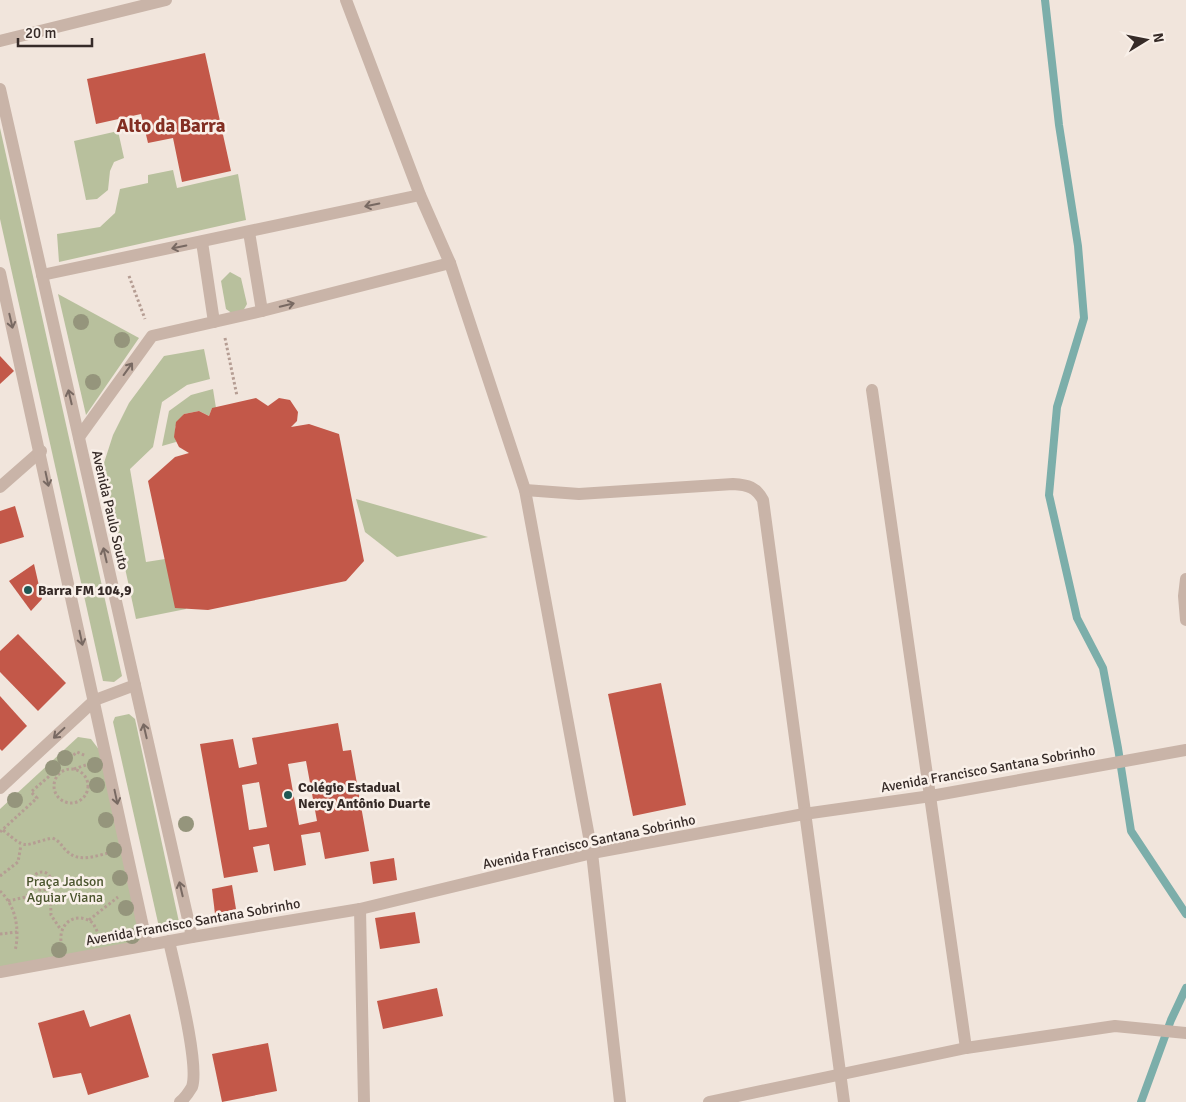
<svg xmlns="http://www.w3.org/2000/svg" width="1186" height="1102" font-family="Signika,sans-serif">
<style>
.green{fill:#b8c09d}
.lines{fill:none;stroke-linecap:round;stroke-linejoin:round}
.stream{stroke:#7caeaa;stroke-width:8}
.building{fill:#c35849;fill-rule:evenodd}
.path{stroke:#b59d93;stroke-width:3;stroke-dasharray:2.5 2.5;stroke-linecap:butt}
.minor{stroke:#c9b4a8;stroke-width:12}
.tertiary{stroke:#c9b4a8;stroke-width:12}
.tree{fill:#95957c}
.oneway{stroke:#786962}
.poi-dot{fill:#1f5754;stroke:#f9f0e9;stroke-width:2}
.labels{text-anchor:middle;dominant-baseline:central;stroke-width:5;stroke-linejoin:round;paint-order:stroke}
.street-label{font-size:14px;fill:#362b28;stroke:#f9f0e9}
.poi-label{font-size:14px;font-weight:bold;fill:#362b28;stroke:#f9f0e9;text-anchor:start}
.park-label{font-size:14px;fill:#4a542d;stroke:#f9f0e9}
.district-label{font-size:19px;font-weight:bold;fill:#832f23;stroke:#f9f0e9}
</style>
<rect width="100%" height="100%" fill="#f1e5dc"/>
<g class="green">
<polygon points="0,128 122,676 114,682 103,681 0,219"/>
<polygon points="118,131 124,158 114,162 110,171 108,190 97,199 86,200 74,141"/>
<polygon points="173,170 177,188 238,174 246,220 59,262 57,234 100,227 115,213 120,189 148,183 148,175"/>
<polygon points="230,272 241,278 247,304 243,311 233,314 226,309 221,281"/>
<polygon points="58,294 139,338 86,415"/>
<polygon points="204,349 210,379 187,385 162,402 153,447 130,469 146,562 165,559 186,609 136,619 103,466 113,435 129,403 164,356"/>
<polygon points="213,389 216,408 212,408 209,416 199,411 184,414 175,427 176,442 162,446 169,411 191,395"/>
<polygon points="356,499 488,537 397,557 365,532"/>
<polygon points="129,714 135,719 179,922 176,931 166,933 159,927 113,722 115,717"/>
<polygon points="78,737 91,739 100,751 141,942 0,967 0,809"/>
</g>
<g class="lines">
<g class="stream">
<polyline points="1045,0 1059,125 1078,246 1084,318 1057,407 1049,495 1077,618 1103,668 1118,748 1131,831 1186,914"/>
<polyline points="1141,1102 1171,1020 1186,988"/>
</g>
</g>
<g class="building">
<polygon points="205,53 231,171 182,182 173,138 148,143 141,114 96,124 87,79"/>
<polygon points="0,356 14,371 0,384"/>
<polygon points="256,398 268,406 279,398 290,400 298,412 297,421 291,427 309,424 339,434 364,561 346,581 208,610 175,608 148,481 175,457 189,453 179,447 174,437 176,422 184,414 199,411 209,416 212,408"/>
<polygon points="15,506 24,537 0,544 0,511"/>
<polygon points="34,564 42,599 31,611 9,581"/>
<polygon points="18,634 66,683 38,711 0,672 0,651"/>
<polygon points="661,683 686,805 633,816 608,694"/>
<polygon points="0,696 27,726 2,751 0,749"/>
<path d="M338 723 343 751 351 750 369 851 325 859 320 832 301 835 306 865 274 871 269 844 253 847 258 872 224 878 200 744 233 739 239 768 257 764 252 738ZM306 761 317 821 299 825 288 764ZM259 782 267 827 249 830 242 785Z"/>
<polygon points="394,858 397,880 373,884 370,862"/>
<polygon points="232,885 236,909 215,914 212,889"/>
<polygon points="415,912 420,943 380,949 375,918"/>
<polygon points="437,988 443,1016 383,1029 377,1001"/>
<polygon points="84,1010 90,1027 130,1014 149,1077 88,1095 81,1073 53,1078 38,1023"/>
<polygon points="268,1043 277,1091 222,1102 212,1054"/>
</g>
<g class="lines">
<g class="path">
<polyline points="129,276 145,319"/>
<polyline points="225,338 237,396"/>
<circle cx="71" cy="786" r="17"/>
<polyline points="74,769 89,764"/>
<path d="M3 830C28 851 22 845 52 838 61 841 62 848 69 853 80 862 96 856 108 853"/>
<polyline points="0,832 37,798 31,792 77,752 86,756"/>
<circle cx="42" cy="881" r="9"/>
<polyline points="0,876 18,862 21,845"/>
<polyline points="50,888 51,915 61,930"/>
<path d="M0 891C16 906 20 930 15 951"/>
<polyline points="8,901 26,897 35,888"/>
<polyline points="89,920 118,897"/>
<polyline points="0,934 17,932"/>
<path d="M61 941C59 922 77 911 93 923L99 935"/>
</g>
<g class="minor">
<polyline points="346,0 420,195 450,263 525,490 592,853 620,1102"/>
<polyline points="0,41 166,0"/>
<polyline points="249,232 262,311"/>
<polyline points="202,242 214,322"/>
<polyline points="42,275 420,195"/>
<polyline points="872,390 966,1048"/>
<polyline points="79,437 152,336 262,311 450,263"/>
<polyline points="0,487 41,451"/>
<path d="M525 490 579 494 733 484C748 485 756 487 763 500L844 1102"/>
<polyline points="1186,579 1184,596 1186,620"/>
<polyline points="0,788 95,700 135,685"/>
<polyline points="360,909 364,1102"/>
<path d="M169 941C175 969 200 1064 192 1087 189 1092 185 1098 180 1102"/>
<polyline points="709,1102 966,1048 1115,1026 1186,1033"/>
</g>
<g class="tertiary">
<polyline points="0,89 192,937"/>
<polyline points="0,273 147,945"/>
<polyline points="0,972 192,937 360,909 592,853 804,814 931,796 1186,750"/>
</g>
</g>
<g class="tree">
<circle cx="81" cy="322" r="8"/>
<circle cx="122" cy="340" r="8"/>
<circle cx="93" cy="382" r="8"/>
<circle cx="65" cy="758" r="8"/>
<circle cx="95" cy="765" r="8"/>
<circle cx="53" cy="768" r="8"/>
<circle cx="97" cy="785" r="8"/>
<circle cx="15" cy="800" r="8"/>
<circle cx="106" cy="820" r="8"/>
<circle cx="186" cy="824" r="8"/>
<circle cx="114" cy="850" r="8"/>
<circle cx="120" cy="878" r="8"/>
<circle cx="126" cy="908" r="8"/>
<circle cx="132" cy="936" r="8"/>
<circle cx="59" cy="950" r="8"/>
</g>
<defs><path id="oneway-shaft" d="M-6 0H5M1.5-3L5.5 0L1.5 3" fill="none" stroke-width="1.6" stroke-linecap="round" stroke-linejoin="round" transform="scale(1.25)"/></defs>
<g class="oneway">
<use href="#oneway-shaft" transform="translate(372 205) rotate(168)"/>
<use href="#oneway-shaft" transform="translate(179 247) rotate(168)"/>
<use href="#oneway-shaft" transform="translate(287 305) rotate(-14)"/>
<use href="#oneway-shaft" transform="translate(11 321) rotate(77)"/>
<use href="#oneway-shaft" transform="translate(128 369) rotate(-54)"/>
<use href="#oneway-shaft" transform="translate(70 397) rotate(-103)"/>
<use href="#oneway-shaft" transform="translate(47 479) rotate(78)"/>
<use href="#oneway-shaft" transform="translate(105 555) rotate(-103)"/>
<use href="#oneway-shaft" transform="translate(81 638) rotate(78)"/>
<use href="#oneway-shaft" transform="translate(145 731) rotate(-103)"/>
<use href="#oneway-shaft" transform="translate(59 733) rotate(137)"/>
<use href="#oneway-shaft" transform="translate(116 797) rotate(78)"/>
<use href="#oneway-shaft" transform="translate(181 889) rotate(-103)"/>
</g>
<g class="poi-dot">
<circle cx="28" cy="590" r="5"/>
<circle cx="288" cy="795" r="5"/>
</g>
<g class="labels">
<g class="street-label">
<text transform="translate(110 510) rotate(77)">Avenida Paulo Souto</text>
<text transform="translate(988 769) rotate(-10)">Avenida Francisco Santana Sobrinho</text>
<text transform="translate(589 842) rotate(-12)">Avenida Francisco Santana Sobrinho</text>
<text transform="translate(193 922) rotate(-10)">Avenida Francisco Santana Sobrinho</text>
</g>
<g class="poi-label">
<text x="38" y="590">Barra FM 104,9</text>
<text x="298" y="787">Colégio Estadual<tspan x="298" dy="16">Nercy Antônio Duarte</tspan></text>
</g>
<g class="park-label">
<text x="65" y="881">Praça Jadson<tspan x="65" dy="16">Aguiar Viana</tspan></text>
</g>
<g class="district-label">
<text x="171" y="126">Alto da Barra</text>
</g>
</g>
<g transform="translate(1146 40) rotate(80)" stroke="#f9f0e9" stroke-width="4" paint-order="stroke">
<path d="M0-4L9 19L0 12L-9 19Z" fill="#362b28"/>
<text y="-8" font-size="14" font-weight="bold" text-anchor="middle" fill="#362b28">N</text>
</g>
<path d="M18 38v8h74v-8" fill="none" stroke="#362b28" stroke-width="2.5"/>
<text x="25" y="38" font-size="15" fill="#362b28" stroke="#f9f0e9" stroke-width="4" paint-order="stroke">20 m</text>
</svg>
